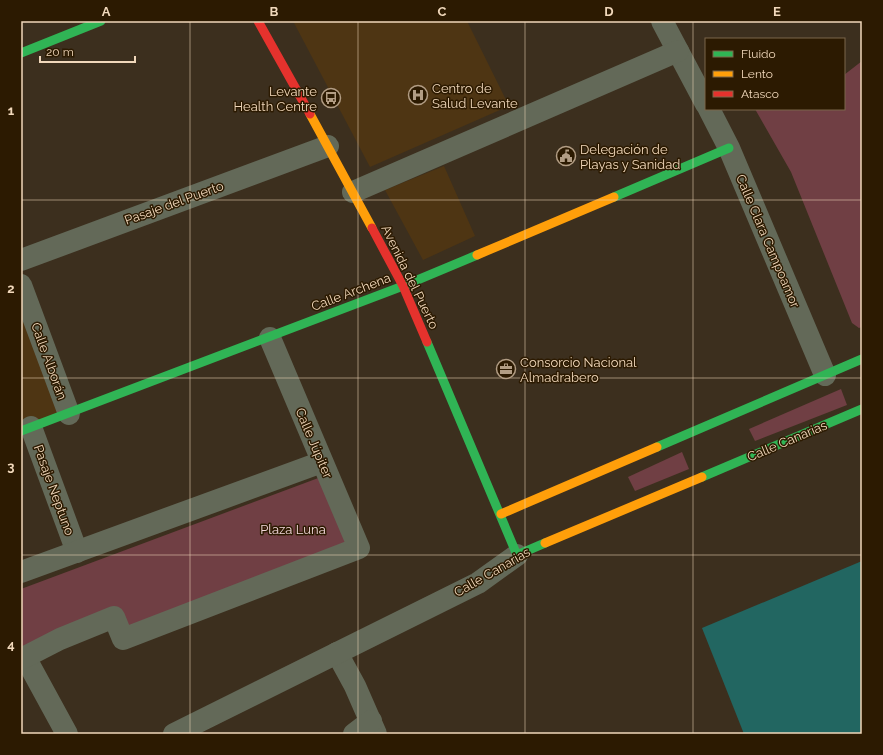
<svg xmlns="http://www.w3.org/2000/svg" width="883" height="755" font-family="Raleway,sans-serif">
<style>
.built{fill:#4e3513}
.green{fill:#703f44}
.water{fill:#226661}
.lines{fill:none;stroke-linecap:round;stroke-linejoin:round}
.street{stroke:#636958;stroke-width:22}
.fast{stroke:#30b455;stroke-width:9}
.slow{stroke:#ff9f0a;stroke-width:9}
.jam{stroke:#e5322d;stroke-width:9}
.grid{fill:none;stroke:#f1d8bb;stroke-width:1;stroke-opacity:0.55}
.labels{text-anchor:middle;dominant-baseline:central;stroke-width:3;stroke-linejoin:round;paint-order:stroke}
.poi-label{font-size:13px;fill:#f1d8bb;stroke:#2c1a01;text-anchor:start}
.street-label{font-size:13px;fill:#f1d8bb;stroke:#2c1a01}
.park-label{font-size:13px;fill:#f4d9dc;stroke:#2c1a01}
.neatline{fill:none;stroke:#f1d8bb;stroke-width:1.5}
.grid-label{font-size:13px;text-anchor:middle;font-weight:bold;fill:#f1d8bb}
</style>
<rect width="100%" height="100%" fill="#3c2f1e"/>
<g class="built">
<polygon points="293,21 467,21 509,106 370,167"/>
<polygon points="444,166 475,236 423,260 385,190"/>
<polygon points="21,285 69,414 21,431"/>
</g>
<g class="green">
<polygon points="862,61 862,327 859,328 852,323 791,172 755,109 844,109 844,75"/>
<polygon points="841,389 847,405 755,441 749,429"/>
<polygon points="682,452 689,469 635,491 628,477"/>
<polygon points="321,477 348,549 128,629 119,608 21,647 21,589"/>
</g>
<polygon class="water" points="862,561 862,734 744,734 702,628"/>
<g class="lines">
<g class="street">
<polyline points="662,21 706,104"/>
<polyline points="709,109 729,148 825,375"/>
<polyline points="353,192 678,51"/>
<polyline points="21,260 328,146"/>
<polyline points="21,285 69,414"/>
<polyline points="31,427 77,552"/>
<polyline points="21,572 322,462"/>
<polyline points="337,653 355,686 376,734"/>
<polyline points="25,657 67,734"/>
<polyline points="21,659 60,639 114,617 123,639 359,548 270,338"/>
<polyline points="174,734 478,583 517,555"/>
<polyline points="354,734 371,721"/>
</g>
<g class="fast">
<polyline points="21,53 101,21"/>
<polyline points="614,197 729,148"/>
<polyline points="427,342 517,555 545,543"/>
<polyline points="21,431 403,286 477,255"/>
<polyline points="657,447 862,359"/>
<polyline points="702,477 862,409"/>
</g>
<g class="slow">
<polyline points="310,114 372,228"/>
<polyline points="477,255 614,197"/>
<polyline points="501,514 657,447"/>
<polyline points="545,543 702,477"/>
</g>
<g class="jam">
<polyline points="258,21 310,114"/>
<polyline points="372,228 403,286 427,342"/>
</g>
</g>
<path class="grid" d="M190 21V734M358 21V734M525 21V734M693 21V734M21 200H862M21 378H862M21 555H862"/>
<defs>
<g id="hospital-ring" transform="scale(1)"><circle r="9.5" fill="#2c1a01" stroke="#b29d84" stroke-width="1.5"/><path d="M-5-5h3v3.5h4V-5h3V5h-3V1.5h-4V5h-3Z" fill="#b29d84"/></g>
<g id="bus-ring" transform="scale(1)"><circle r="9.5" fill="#2c1a01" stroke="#b29d84" stroke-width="1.5"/><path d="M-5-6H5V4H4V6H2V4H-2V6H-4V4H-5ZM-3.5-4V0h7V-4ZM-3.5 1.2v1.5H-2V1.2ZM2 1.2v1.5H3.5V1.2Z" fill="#b29d84"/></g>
<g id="civic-ring" transform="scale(1)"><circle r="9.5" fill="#2c1a01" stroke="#b29d84" stroke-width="1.5"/><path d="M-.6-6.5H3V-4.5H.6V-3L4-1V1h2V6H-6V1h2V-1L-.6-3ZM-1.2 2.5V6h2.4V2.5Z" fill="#b29d84"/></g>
<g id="office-ring" transform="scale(1)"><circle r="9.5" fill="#2c1a01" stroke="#b29d84" stroke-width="1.5"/><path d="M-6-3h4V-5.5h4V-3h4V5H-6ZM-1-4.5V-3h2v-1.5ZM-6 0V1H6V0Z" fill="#b29d84"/></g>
</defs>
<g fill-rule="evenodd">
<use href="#hospital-ring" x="418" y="95"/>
<use href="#bus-ring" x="331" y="98"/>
<use href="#civic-ring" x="566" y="156"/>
<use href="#office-ring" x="506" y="369"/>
</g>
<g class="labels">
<g class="poi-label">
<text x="432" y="88">Centro de<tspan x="432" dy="15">Salud Levante</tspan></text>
<text x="317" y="91" text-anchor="end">Levante<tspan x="317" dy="15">Health Centre</tspan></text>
<text x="580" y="149">Delegación de<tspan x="580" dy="15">Playas y Sanidad</tspan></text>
<text x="520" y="362">Consorcio Nacional<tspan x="520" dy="15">Almadrabero</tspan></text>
</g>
<g class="street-label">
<text transform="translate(174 203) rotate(-20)">Pasaje del Puerto</text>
<text transform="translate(768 241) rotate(67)">Calle Clara Campoamor</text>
<text transform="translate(410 277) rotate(64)">Avenida del Puerto</text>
<text transform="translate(351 292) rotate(-21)">Calle Archena</text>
<text transform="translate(49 361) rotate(70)">Calle Alborán</text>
<text transform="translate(787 441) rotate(-23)">Calle Canarias</text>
<text transform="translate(314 443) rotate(67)">Calle Júpiter</text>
<text transform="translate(54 490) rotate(70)">Pasaje Neptuno</text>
<text transform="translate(492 572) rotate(-30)">Calle Canarias</text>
</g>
<g class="park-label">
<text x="293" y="529">Plaza Luna</text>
</g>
</g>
<rect width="883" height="755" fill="none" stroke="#2c1a01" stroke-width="44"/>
<rect x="705" y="38" width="140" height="72" fill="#2c1a01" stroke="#7b664b"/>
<rect x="713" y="51" width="20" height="6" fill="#30b455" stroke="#7b664b"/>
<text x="741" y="58" font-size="12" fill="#f1d8bb">Fluido</text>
<rect x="713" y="71" width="20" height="6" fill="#ff9f0a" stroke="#7b664b"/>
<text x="741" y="78" font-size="12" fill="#f1d8bb">Lento</text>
<rect x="713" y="91" width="20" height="6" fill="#e5322d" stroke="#7b664b"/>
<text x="741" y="98" font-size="12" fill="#f1d8bb">Atasco</text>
<path d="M40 56v6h95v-6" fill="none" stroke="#f1d8bb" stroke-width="2"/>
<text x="46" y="56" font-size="12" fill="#f1d8bb" stroke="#2c1a01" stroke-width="3" paint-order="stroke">20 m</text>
<rect x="22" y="22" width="839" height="711" class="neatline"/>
<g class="grid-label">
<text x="106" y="16">A</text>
<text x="274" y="16">B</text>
<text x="442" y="16">C</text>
<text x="609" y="16">D</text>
<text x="777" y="16">E</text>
<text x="11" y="115">1</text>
<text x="11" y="293">2</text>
<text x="11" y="471">3</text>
<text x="11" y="649">4</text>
</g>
</svg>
